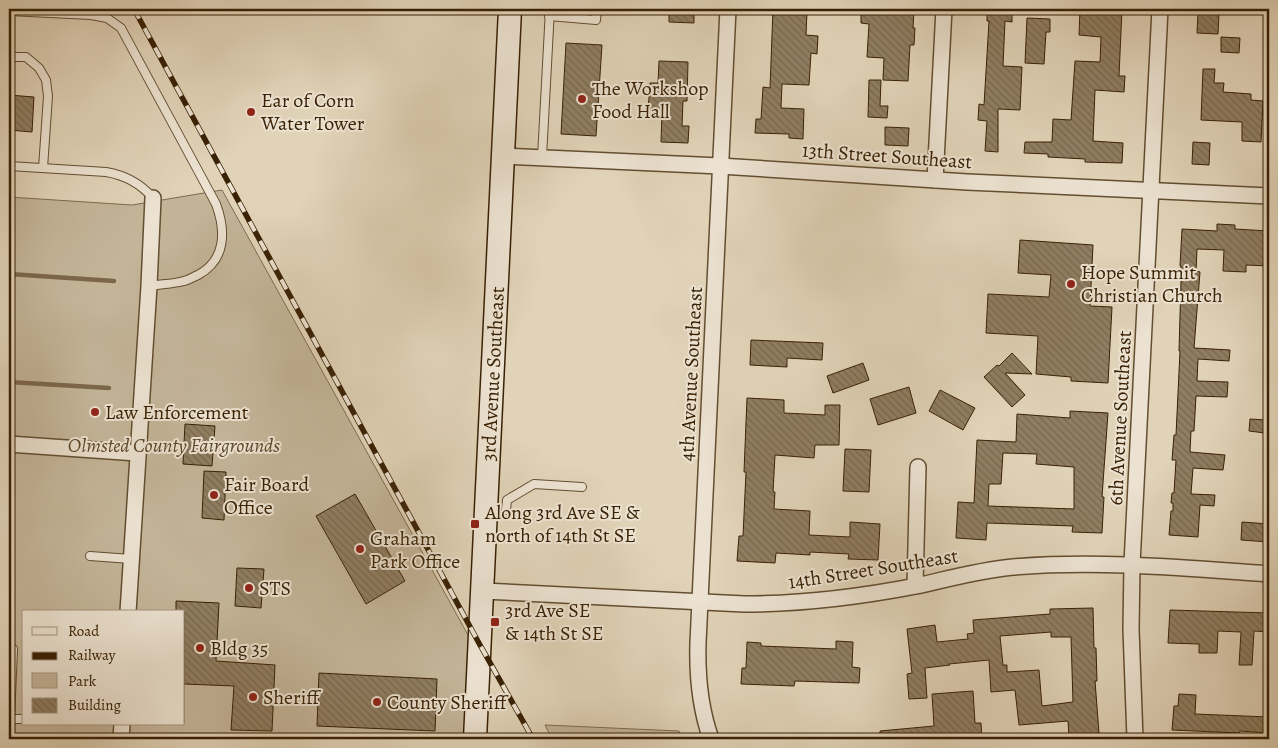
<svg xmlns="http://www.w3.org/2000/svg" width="1278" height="748" font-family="Alegreya,serif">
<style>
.park{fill:#c4b599;stroke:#7e6b4e;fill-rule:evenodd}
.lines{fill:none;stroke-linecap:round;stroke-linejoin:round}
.stream{stroke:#7c674b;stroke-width:4.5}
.building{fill:url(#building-back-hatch);stroke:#392104;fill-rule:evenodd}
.service-casing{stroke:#634e31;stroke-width:10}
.minor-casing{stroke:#634e31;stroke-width:18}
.secondary-casing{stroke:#392104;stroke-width:25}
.service{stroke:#ece2d1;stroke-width:8}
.minor{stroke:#ece2d1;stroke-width:15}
.secondary{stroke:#ece2d1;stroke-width:22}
.rail-casing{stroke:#392104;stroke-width:5.5}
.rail{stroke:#ece2d1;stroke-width:4;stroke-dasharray:11;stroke-linecap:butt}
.poi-dot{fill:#8f2418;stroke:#ece2d1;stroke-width:2}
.labels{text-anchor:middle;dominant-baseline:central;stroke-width:4;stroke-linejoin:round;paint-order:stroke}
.poi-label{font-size:20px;fill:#392104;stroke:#ece2d1;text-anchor:start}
.street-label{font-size:20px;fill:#392104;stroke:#ece2d1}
.park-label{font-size:20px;font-style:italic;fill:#5c4629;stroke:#ece2d1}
</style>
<defs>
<pattern id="building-back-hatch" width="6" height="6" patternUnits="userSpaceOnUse" patternTransform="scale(1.25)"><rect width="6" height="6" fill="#907e62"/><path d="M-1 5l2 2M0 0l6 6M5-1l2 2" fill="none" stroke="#77674f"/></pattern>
</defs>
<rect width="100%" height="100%" fill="#e1d3b8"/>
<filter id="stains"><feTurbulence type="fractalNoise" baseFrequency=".004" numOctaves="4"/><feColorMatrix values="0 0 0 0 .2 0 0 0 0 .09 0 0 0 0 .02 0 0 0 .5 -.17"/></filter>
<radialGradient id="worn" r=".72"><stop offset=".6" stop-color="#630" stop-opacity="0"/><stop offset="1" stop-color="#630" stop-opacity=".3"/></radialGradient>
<g class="park">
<path d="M222 190 473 644 467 739H9V197L132 205ZM24 612H184V724H24Z"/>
<polygon points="545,725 679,731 682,739 552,739"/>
</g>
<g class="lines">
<g class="stream">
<polyline points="9,274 114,281"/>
<polyline points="9,382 109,388"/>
</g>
</g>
<g class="building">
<polygon points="669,9 694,9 694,23 669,22"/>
<polygon points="773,9 807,11 806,35 818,36 817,54 811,53 809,85 782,84 781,108 804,109 803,139 789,138 789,134 755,133 756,119 761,119 763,87 770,88"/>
<polygon points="882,9 914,9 913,28 915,28 914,45 910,45 908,81 883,80 884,58 867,57 869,24 861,23 861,11 882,12"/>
<polygon points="987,9 1012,9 1012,22 1005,21 1003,66 1022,67 1020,110 998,109 998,152 985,151 987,121 978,120 979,104 984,105 989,21 987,21"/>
<polygon points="1080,9 1122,9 1119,76 1125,76 1124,92 1095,90 1093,141 1123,143 1122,163 1085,162 1085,159 1048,157 1048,154 1024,153 1025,142 1052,142 1053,119 1071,120 1075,61 1100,62 1101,37 1079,35"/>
<polygon points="1198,12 1219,13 1218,34 1197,33"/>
<polygon points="1027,18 1050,19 1050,32 1046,32 1044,64 1025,63"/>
<polygon points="1221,37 1240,38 1239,53 1221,52"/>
<polygon points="566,43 602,45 596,136 561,134"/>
<polygon points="659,61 688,62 687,101 683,101 682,126 689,126 688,143 661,142 662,112 648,111 650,83 658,83"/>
<polygon points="1203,69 1215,69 1214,83 1224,83 1223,92 1251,94 1251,100 1263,101 1261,142 1242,141 1242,122 1201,120"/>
<polygon points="869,80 881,80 880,106 888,106 887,118 868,117"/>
<polygon points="9,95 34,97 32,132 9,130"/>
<polygon points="885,127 909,128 908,146 885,145"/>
<polygon points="1193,142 1210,143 1209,165 1192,164"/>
<polygon points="1217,224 1235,225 1235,229 1269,231 1269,266 1246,265 1246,272 1223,271 1224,250 1197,249 1196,271 1200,272 1194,348 1230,350 1229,361 1198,359 1197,381 1228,382 1227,397 1196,396 1194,431 1191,431 1190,452 1225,455 1223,470 1193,468 1191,494 1215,495 1214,506 1200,505 1198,537 1169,535 1171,511 1173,511 1173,503 1171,503 1172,493 1174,493 1176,460 1172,460 1174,435 1176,435 1180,351 1179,351 1181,281 1181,266 1180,266 1182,229 1217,231"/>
<polygon points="1020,240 1093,245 1090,306 1112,307 1108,383 1071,381 1071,377 1036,374 1038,336 986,333 988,294 1049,297 1051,275 1018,273"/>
<polygon points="751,340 823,343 822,360 787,358 787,367 750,365"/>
<polygon points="1012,353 1032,374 1005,373 1025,395 1012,407 984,377 997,365 999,366"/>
<polygon points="863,363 869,380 833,393 827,376"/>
<polygon points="909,387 916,413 878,425 870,399"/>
<polygon points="940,390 975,408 963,430 929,411"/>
<polygon points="747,398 784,400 784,413 825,415 825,405 840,405 839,445 815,445 814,458 775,455 773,492 775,492 774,509 810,511 809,535 850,537 850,522 880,524 878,560 848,559 849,554 810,552 810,555 776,553 775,563 737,561 739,536 743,536 746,472 744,472"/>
<path d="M1070 411 1108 413 1102 497H1104L1102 533 1072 532 1073 526 987 523 986 540 956 538 958 502 974 503 977 440 1016 442 1017 414 1070 418ZM1003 453 1037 454 1036 464 1074 467V509L988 506 989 484H1001Z"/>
<polygon points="1250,419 1266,420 1265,433 1249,431"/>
<polygon points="185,424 215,426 212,466 183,464"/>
<polygon points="845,449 871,450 869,492 843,491"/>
<polygon points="204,471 226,472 224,520 202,518"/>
<polygon points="355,494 405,581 366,604 316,516"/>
<polygon points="1242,522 1269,524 1269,542 1241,540"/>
<polygon points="237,568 264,569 261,608 235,606"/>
<polygon points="176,601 219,603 216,661 275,665 272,731 231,730 234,686 184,684 184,612 176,612"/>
<path d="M1093 608 1094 648H1096L1097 681H1095L1099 733 1069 736 1068 721 1019 725 1015 690 991 692 989 660 949 664 950 665 925 668 927 698 909 699 907 674 912 673 907 629 935 625 937 642 968 639 967 634 974 633 973 620 1050 614V609ZM1051 632V637H1071L1073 702 1042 706 1039 670 1007 672V665H1003L1000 636Z"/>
<polygon points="1170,610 1269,613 1269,632 1254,631 1252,665 1239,665 1241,632 1218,631 1217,653 1199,653 1199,644 1168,643"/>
<polygon points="836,641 853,642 852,667 860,668 859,683 795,681 794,686 741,684 742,668 746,668 747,642 761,643 761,646 836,649"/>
<polygon points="319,673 437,679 435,731 317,726"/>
<polygon points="973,691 975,723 981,723 982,739 880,739 880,731 934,726 932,694"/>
<polygon points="1179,694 1196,695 1195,714 1269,717 1269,733 1240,731 1239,733 1172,730 1174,706 1178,706"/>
</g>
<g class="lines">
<g class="service-casing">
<g id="service">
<path d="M9 11 91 15 107 18 121 28 216 204C226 231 226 260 198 275 193 277 189 280 184 281 173 284 161 284 149 286"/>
<polyline points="549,16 596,20 597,9"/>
<polyline points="9,57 26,57 39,68 46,80 48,96 43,168"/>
<polyline points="542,157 550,9"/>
<path d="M9 166 106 172C124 175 141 184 153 198"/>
<polyline points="506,510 507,500 534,484 582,487"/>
<polyline points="90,556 131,559"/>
<polyline points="9,648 13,649 10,719 24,719"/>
</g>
</g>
<g class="minor-casing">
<g id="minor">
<polyline points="503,156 720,166 967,182 1269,196"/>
<polyline points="935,180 944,9"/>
<polyline points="9,444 137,453"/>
<polyline points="915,586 918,467"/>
<path d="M483 591 744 604C802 604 859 597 916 586 948 579 980 570 1013 567 1099 560 1184 568 1269 574"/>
<polyline points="128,612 149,286 153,198"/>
<polyline points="121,739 122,724"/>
<path d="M711 739C700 708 697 676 698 643L728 9"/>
<polyline points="1135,739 1131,629 1132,564 1160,9"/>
</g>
</g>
<g class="secondary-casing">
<polyline id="secondary" points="475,739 510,9"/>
</g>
<use href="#service" class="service"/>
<use href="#minor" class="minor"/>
<use href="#secondary" class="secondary"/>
<g class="rail-casing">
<polyline id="rail" points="134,9 480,645 533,739"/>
</g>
<use href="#rail" class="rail"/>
</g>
<g class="poi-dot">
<circle cx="582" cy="99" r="5"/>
<circle cx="251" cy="112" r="5"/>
<circle cx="1071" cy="284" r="5"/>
<circle cx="95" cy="412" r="5"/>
<circle cx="214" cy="495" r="5"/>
<rect x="470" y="519" width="10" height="10" rx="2.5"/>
<circle cx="360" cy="549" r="5"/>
<circle cx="249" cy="588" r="5"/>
<rect x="490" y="617" width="10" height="10" rx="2.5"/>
<circle cx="200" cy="648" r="5"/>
<circle cx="253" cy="697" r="5"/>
<circle cx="377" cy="702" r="5"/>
</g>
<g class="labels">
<g class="poi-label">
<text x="592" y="88">The Workshop<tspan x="592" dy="23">Food Hall</tspan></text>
<text x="261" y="100">Ear of Corn<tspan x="261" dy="23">Water Tower</tspan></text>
<text x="1081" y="272">Hope Summit<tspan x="1081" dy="23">Christian Church</tspan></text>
<text x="105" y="412">Law Enforcement</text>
<text x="224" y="484">Fair Board<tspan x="224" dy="23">Office</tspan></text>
<text x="485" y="512">Along 3rd Ave SE &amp;<tspan x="485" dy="23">north of 14th St SE</tspan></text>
<text x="370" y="538">Graham<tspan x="370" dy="23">Park Office</tspan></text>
<text x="259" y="588">STS</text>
<text x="505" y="610">3rd Ave SE<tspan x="505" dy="23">&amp; 14th St SE</tspan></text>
<text x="210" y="648">Bldg 35</text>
<text x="263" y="697">Sheriff</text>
<text x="387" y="702">County Sheriff</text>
</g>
<g class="street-label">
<text transform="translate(887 156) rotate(4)">13th Street Southeast</text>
<text transform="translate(493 374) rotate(-87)">3rd Avenue Southeast</text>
<text transform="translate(691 374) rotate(-87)">4th Avenue Southeast</text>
<text transform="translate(1120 418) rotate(-87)">6th Avenue Southeast</text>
<text transform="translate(873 569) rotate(-9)">14th Street Southeast</text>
</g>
<g class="park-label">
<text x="174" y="445">Olmsted County Fairgrounds</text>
</g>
</g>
<rect width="1278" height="748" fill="none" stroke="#e1d3b8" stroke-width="30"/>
<rect x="10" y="10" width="1258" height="728" fill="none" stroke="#392104" stroke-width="2.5"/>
<rect x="15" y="15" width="1248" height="718" fill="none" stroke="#392104"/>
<rect x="22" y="610" width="162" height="115" fill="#ece2d1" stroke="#a4957f"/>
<rect x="32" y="627" width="25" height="8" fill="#ece2d1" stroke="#a4957f"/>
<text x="68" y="636" font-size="15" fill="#392104">Road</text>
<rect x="32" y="652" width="25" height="8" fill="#392104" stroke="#a4957f"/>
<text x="68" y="660" font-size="15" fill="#392104">Railway</text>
<rect x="32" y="673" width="25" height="15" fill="#c4b599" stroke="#a4957f"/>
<text x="68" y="686" font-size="15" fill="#392104">Park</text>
<rect x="32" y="698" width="25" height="15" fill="url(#building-back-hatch)" stroke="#a4957f"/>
<text x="68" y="710" font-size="15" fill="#392104">Building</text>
<rect width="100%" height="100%" filter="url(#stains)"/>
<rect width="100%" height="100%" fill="url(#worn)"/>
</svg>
